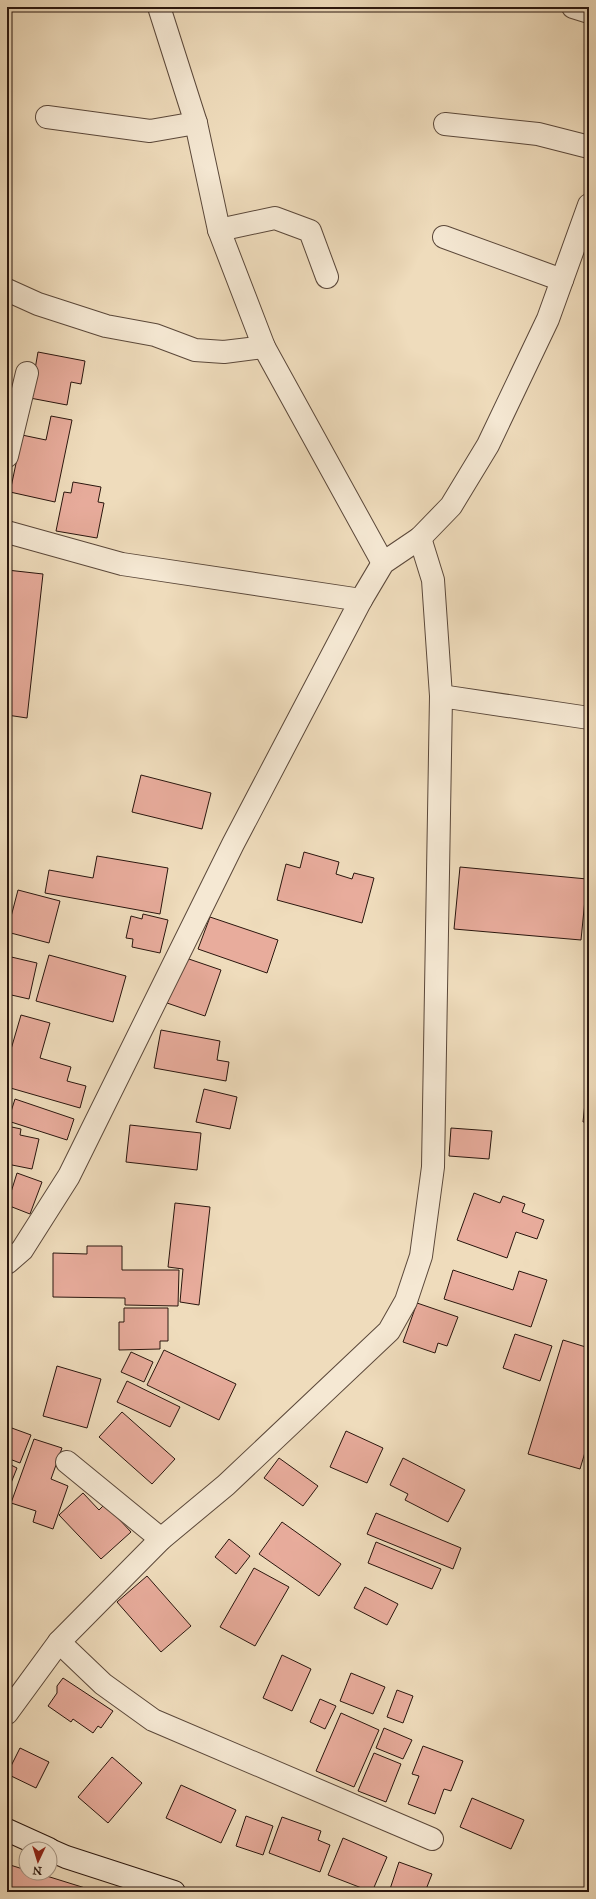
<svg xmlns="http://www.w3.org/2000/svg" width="596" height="1899" font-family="'IM FELL Great Primer',serif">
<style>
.building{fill:#e8ac9c;stroke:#2a160e}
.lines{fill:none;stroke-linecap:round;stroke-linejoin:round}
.street-casing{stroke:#5b483a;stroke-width:24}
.secondary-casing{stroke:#2a160e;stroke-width:24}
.street{stroke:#f5e8d3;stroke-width:22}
.secondary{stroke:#f5e8d3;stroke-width:22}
</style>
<rect width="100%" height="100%" fill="#efdcbc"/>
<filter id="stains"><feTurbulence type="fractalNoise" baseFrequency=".005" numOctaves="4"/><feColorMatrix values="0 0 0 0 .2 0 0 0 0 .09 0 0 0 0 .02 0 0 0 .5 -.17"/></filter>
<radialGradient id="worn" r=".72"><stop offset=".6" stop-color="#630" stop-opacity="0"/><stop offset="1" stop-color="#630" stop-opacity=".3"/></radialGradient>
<g class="building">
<polygon points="38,352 85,361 81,384 71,382 67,405 30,398"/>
<polygon points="51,416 72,420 55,502 10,492 22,435 46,440"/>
<polygon points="73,482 101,487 98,502 104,503 97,538 56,531 64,492 71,493"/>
<polygon points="7,570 43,574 27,718 7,715"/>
<polygon points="141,775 211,793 202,829 132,812"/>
<polygon points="304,852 339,862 336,874 352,879 354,873 374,878 362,923 277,900 286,864 300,868"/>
<polygon points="97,856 168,868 160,914 45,893 49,870 93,878"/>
<polygon points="460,867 587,879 581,940 454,929"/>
<polygon points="18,890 60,901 49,943 7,932"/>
<polygon points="143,914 168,920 160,953 132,947 133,939 126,938 131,916 142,919"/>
<polygon points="210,917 278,940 267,973 198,949"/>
<polygon points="49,955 126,976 113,1022 36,1001"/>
<polygon points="7,956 37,963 29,999 7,994"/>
<polygon points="183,957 221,970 205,1016 167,1003"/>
<polygon points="21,1015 50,1023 40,1058 71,1067 67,1081 86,1086 80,1108 7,1087 7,1063"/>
<polygon points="161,1030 220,1041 217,1060 229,1062 226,1081 154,1068"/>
<polygon points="589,1065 589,1122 583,1122"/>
<polygon points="204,1089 237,1097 230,1129 196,1122"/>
<polygon points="15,1099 74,1119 67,1140 8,1121"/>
<polygon points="130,1125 201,1133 197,1170 126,1162"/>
<polygon points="7,1126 21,1129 20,1135 39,1139 32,1169 7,1164"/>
<polygon points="451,1128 492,1131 489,1159 449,1156"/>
<polygon points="17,1173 42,1182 30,1214 7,1205"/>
<polygon points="474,1193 500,1203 503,1196 525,1204 522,1212 544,1220 537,1239 516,1232 507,1258 457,1240"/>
<polygon points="175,1203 210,1207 199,1305 180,1302 183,1269 168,1267"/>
<polygon points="87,1246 122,1246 122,1270 179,1270 178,1306 125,1305 125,1298 53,1297 53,1253 87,1254"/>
<polygon points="453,1270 513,1290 519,1271 547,1280 531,1327 444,1299"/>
<polygon points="417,1303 458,1317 447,1346 438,1343 435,1353 403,1342"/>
<polygon points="124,1308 168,1308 168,1341 160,1341 160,1349 119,1350 119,1322 124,1322"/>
<polygon points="515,1334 552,1346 540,1381 503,1368"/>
<polygon points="563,1340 589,1348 589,1439 580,1469 528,1454"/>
<polygon points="164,1350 236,1384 219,1420 147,1385"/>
<polygon points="131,1352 153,1362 144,1382 121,1372"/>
<polygon points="57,1366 101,1379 87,1428 43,1416"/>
<polygon points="127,1381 180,1407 170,1427 117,1402"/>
<polygon points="122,1412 175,1459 152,1484 99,1437"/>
<polygon points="9,1427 31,1435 20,1463 7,1458 7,1432"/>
<polygon points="346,1431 383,1448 367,1483 330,1467"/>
<polygon points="34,1439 62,1448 51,1479 68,1486 53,1529 33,1522 36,1511 11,1503"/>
<polygon points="279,1458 318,1486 303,1506 264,1478"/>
<polygon points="403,1458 465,1490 448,1522 405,1500 408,1494 390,1485"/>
<polygon points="7,1463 17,1468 7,1493"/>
<polygon points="83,1493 99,1510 105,1504 131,1532 101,1559 59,1515"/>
<polygon points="376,1513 461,1548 453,1569 367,1534"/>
<polygon points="282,1522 341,1564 319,1596 259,1554"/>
<polygon points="229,1539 250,1556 236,1574 215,1557"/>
<polygon points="376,1542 441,1569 432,1589 368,1563"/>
<polygon points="254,1568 289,1587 255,1646 220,1627"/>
<polygon points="147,1576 191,1626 161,1652 117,1602"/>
<polygon points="365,1587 398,1604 387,1625 354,1608"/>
<polygon points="282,1655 311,1669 292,1711 263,1698"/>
<polygon points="351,1673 385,1687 373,1714 340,1701"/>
<polygon points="63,1678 113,1711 101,1728 98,1726 93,1733 73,1719 71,1722 48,1706 57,1693 57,1686"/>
<polygon points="397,1690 413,1696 403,1723 387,1717"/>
<polygon points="320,1699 336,1706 325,1729 310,1722"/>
<polygon points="341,1713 379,1730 354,1787 316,1771"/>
<polygon points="384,1728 412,1740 403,1759 376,1748"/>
<polygon points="423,1746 463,1761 451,1791 444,1789 435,1814 408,1804 419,1776 412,1774"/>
<polygon points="20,1748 49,1762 36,1788 7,1774"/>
<polygon points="374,1753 401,1764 386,1802 358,1791"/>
<polygon points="112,1757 142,1783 108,1823 78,1797"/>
<polygon points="181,1785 236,1810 221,1843 166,1818"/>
<polygon points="472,1798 524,1820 511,1849 460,1827"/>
<polygon points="246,1816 273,1826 263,1855 236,1846"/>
<polygon points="282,1817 321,1831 318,1840 330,1845 320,1872 269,1853"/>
<polygon points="343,1838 387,1857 372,1892 328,1875"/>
<polygon points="399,1862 432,1874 425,1892 389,1892"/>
<polygon points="7,1864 26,1870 26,1873 37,1873 98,1892 7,1892"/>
</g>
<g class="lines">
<g class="street-casing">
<g id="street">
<polyline points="159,7 196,123 219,230 264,347 383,563"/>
<polyline points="573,7 589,12"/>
<polyline points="47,117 150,131 196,123"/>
<polyline points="445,124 538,134 589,147"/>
<polyline points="219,230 275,218 310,231 327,277"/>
<polyline points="444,237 562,280"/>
<polyline points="7,290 38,304 106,326 155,335 195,350 224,352 264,347"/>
<polyline points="7,456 27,373"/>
<polyline points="7,532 122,564 361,600"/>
<polyline points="441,696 589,718"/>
<polyline points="7,1263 22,1250 69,1176 233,844 361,600 383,563 420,538 451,506 488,445 548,319 589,205"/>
<polyline points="67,1462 161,1539"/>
<polyline points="59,1642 103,1684 153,1720 432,1839"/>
<polyline points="7,1713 59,1642 161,1539 226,1485 389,1331 406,1301 421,1256 433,1167 441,696 433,580 420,538"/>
</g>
</g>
<g class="secondary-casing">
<g id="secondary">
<polyline points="7,1830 49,1849"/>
<polyline points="50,1850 66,1857 174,1892"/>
</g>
</g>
<use href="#street" class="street"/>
<use href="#secondary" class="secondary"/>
</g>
<rect width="596" height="1899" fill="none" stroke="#efdcbc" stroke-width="24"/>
<rect x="8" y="8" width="580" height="1883" fill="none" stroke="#2a160e" stroke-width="2"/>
<rect x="12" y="12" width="572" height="1875" fill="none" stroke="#2a160e"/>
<g transform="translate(38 1861) rotate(184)"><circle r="19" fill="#f5e8d3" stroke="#a49484"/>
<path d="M0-3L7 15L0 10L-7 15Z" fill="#8f2418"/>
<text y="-6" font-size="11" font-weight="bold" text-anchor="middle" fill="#2a160e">N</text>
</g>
<rect width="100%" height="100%" filter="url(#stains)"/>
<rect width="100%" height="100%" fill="url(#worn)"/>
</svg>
